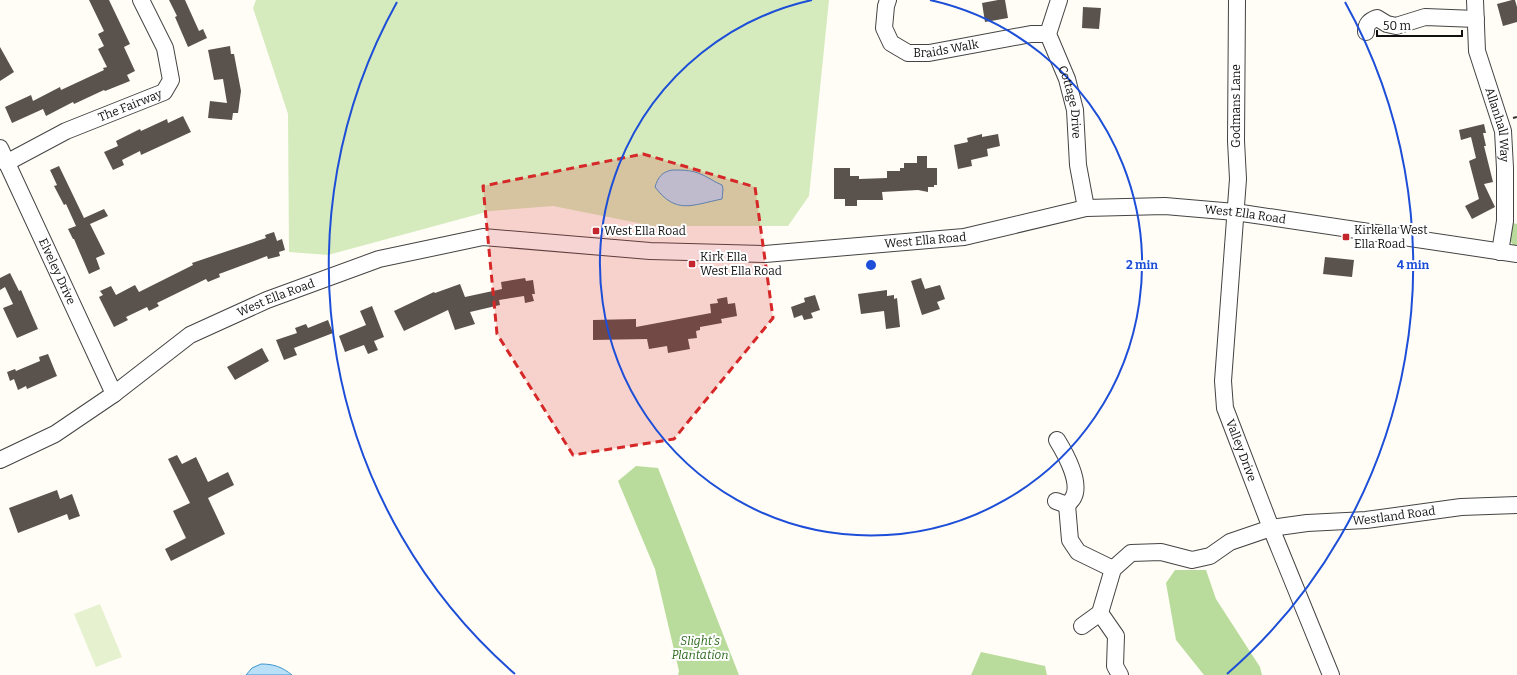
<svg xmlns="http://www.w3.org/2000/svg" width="1517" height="675" font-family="Bitter,serif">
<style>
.green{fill:#d5ebbd}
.forest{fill:#b9dc9c}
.pitch{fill:#e6f2cf}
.water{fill:#b9e0f7;stroke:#3f96cf}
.building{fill:#5a524d}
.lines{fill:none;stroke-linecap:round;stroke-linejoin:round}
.minor-casing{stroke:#444;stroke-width:18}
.path{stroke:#333;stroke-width:2;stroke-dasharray:4 2;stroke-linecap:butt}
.minor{stroke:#fff;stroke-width:16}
.marked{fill:#d62828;fill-opacity:0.2;stroke:#d62828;stroke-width:3;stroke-dasharray:8 5;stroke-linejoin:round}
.ring{fill:none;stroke:#1d4ed8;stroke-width:2}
.poi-dot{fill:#c4262e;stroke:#fff;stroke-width:1.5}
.labels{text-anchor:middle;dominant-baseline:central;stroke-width:4;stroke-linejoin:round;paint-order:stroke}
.street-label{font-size:12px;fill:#111;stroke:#fff}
.poi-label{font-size:12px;fill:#111;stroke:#fff;text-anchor:start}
.park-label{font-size:12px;font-style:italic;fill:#2f6b1f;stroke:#fff}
.centre{fill:#1d4ed8;stroke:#fff;stroke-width:2}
.ring-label{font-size:12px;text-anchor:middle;font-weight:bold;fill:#1d4ed8;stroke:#fff;stroke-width:4;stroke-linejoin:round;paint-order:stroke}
</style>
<rect width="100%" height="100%" fill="#fffdf5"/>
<polygon class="green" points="256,0 829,0 809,196 788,226 653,226 553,206 490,211 328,255 289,252 288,114 253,8"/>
<g class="forest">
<polygon points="1509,222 1517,224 1517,245 1513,245 1509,239"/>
<polygon points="636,466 658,468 739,675 678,675 679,671 655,569 618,481"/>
<polygon points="1175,570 1206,570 1216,599 1260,667 1262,675 1204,675 1176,640 1166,583"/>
<polygon points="981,652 1045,666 1047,675 971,675"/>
</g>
<polygon class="pitch" points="100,604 122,657 96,667 74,614"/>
<g class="water">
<path d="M672 170C681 170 690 170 698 173 707 176 714 182 722 185L723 189 722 199C692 205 676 215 655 187 658 177 662 172 672 170Z"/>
<path d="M261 664C274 664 282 667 292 675H246L252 668Z"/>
</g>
<g class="building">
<polygon points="89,0 109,0 130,44 124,47 135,71 127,75 130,81 105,91 104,90 74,104 73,102 46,116 43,109 12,123 5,107 31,95 33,101 60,87 61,90 104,70 103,68 107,67 98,49 104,46 98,34 104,31"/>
<polygon points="169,0 185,0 199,31 203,29 207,38 188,47 175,17 177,16"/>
<polygon points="998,0 1005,0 1008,18 985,22 982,3"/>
<polygon points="1512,0 1515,0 1517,7 1517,22 1503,26 1497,4"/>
<polygon points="1083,7 1101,8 1099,29 1082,28"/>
<polygon points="230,46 231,54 234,54 241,91 238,113 233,113 232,120 208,118 210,101 227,103 223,79 214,80 208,50"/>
<polygon points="0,47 14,72 0,81"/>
<polygon points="183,116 191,132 141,155 140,151 122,160 124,165 113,170 104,152 118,146 116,141 140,129 141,131 167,119 168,123"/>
<polygon points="1484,124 1486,133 1483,133 1486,146 1484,146 1493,182 1484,184 1495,207 1472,219 1465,206 1479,199 1469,161 1476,158 1471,137 1461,140 1459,130"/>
<polygon points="982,134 982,137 998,134 1000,146 987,149 988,156 971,160 972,166 958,169 954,145 968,142 967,138"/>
<polygon points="917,156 927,156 927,168 937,168 937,185 934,185 934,187 928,187 928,192 918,190 882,192 883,200 857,200 857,206 845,206 845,199 834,199 834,168 850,168 850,176 859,176 859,179 887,178 887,171 900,171 900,168 904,168 904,163 917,163"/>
<polygon points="59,166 84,218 104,209 108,216 90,224 105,254 96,258 100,269 89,274 74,239 73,239 68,229 76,226 66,204 64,205 54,186 57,185 50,170"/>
<polygon points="274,232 277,241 282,239 285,250 279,252 280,256 268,259 267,256 219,274 220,277 208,282 206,279 157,303 159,306 149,311 147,307 126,317 128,320 114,327 99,297 103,295 100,291 111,286 116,295 135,285 139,292 193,265 192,263 266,238 265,235"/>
<polygon points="1325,257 1354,260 1352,277 1323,274"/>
<polygon points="10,273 19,291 21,290 38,329 17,338 3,308 13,304 5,287 0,290 0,278"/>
<polygon points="525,278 526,281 533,280 535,294 532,294 534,301 525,303 524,296 499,300 500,305 470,312 475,324 455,330 448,310 404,331 394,311 434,292 435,293 460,284 465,297 502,289 501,282"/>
<polygon points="921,278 925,289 940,285 945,299 937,302 940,309 922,315 911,281"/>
<polygon points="887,290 887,296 894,295 894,299 897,298 900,327 886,329 884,311 861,314 858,294"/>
<polygon points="815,295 820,310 811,313 813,318 804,320 802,315 794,318 791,307 805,302 804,298"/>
<polygon points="727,297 728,304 735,303 737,316 721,319 722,323 700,327 700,330 696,331 697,338 688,339 690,349 668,353 667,346 649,349 647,339 593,340 593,320 636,319 636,327 711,313 710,304 718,303 717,299"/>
<polygon points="372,306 384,337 374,341 378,350 368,354 364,345 345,352 339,336 366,325 360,311"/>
<polygon points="328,320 333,333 294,348 297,355 284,360 276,340 297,333 295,328 306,324 308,328"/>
<polygon points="262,348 269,361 235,380 227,367"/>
<polygon points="48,354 57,376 27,389 26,386 18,390 14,379 10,381 7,372 15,369 16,371 40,361 39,357"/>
<polygon points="177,455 182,464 196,457 208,482 228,472 234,485 208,498 225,534 171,561 165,549 186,538 173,511 190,503 168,459"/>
<polygon points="57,490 60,499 72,494 80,516 69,520 67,514 18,533 9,508"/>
</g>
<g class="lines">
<g class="minor-casing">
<g id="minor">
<path id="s1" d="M888 0 886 6 884 28 891 43 908 53H929L1031 34H1048"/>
<path id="s2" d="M1059 0 1048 34 1067 79 1075 110 1078 165 1086 208"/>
<path id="s3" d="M1237 0 1236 141 1238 179 1223 381 1225 408 1271 528 1331 675"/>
<path id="s4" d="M1475 0 1477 51 1503 131 1505 168V221L1500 252"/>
<path d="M1366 32C1366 24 1369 21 1377 18L1387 24 1396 26 1425 17 1476 19"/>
<path id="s5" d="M0 148 114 394"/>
<path id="s6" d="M6 163 66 131 164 92 171 80 165 48 141 0"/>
<path id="s7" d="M0 460 55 434 114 394 190 335 267 300 379 259 483 237 650 251 765 254 964 237 1086 208 1165 206 1235 212 1517 254"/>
<path d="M1056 501 1067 505C1069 503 1072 500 1073 498 1082 483 1065 453 1057 440"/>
<polyline points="1067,505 1070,540 1078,552 1113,569"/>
<polyline points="1100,613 1116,636 1115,666 1120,675"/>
<path id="s8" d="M1082 626 1100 613 1113 569 1131 553 1161 552 1192 560 1210 556 1230 542 1271 528 1307 523 1366 520 1461 507 1517 505"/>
</g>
</g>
<polyline class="path" points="1513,118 1517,117"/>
<use href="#minor" class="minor"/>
</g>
<path class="marked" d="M643 154 755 187 773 318 674 439 573 455 497 334 483 186Z"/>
<g class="ring">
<path d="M930 0A271 271 0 1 1 812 0"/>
<path d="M515 674A542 542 0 0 1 397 2M1345 2A542 542 0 0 1 1227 674"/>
</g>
<g class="poi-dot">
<rect x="592" y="227" width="8" height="8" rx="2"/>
<rect x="1342" y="233" width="8" height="8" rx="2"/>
<rect x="688" y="260" width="8" height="8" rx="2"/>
</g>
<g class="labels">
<g class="street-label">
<text stroke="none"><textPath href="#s1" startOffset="103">Braids Walk</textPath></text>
<text stroke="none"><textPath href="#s2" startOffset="108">Cottage Drive</textPath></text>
<text stroke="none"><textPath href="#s6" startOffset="137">The Fairway</textPath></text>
<text transform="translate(1236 106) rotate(-90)">Godmans Lane</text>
<text stroke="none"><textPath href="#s4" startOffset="128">Allanhall Way</textPath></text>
<text stroke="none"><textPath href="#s7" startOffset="1306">West Ella Road</textPath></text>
<text stroke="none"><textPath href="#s7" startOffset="982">West Ella Road</textPath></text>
<text stroke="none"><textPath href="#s5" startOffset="136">Elveley Drive</textPath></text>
<text stroke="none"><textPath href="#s7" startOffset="322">West Ella Road</textPath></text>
<text stroke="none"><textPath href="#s3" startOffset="454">Valley Drive</textPath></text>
<text stroke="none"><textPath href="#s8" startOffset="364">Westland Road</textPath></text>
</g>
<g class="poi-label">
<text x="1354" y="230">Kirkella West<tspan x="1354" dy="14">Ella Road</tspan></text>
<text x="604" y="231">West Ella Road</text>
<text x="700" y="257">Kirk Ella<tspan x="700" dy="14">West Ella Road</tspan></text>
</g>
<g class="park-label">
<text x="700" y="641">Slight's<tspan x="700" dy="14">Plantation</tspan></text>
</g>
</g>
<circle cx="871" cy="265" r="6" class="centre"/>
<g class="ring-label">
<text x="1142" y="269">2 min</text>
<text x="1413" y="269">4 min</text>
</g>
<path d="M1377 30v6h85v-6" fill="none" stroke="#111111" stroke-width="2"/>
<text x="1383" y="30" font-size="12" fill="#111111" stroke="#ffffff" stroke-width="3" paint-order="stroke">50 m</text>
</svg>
